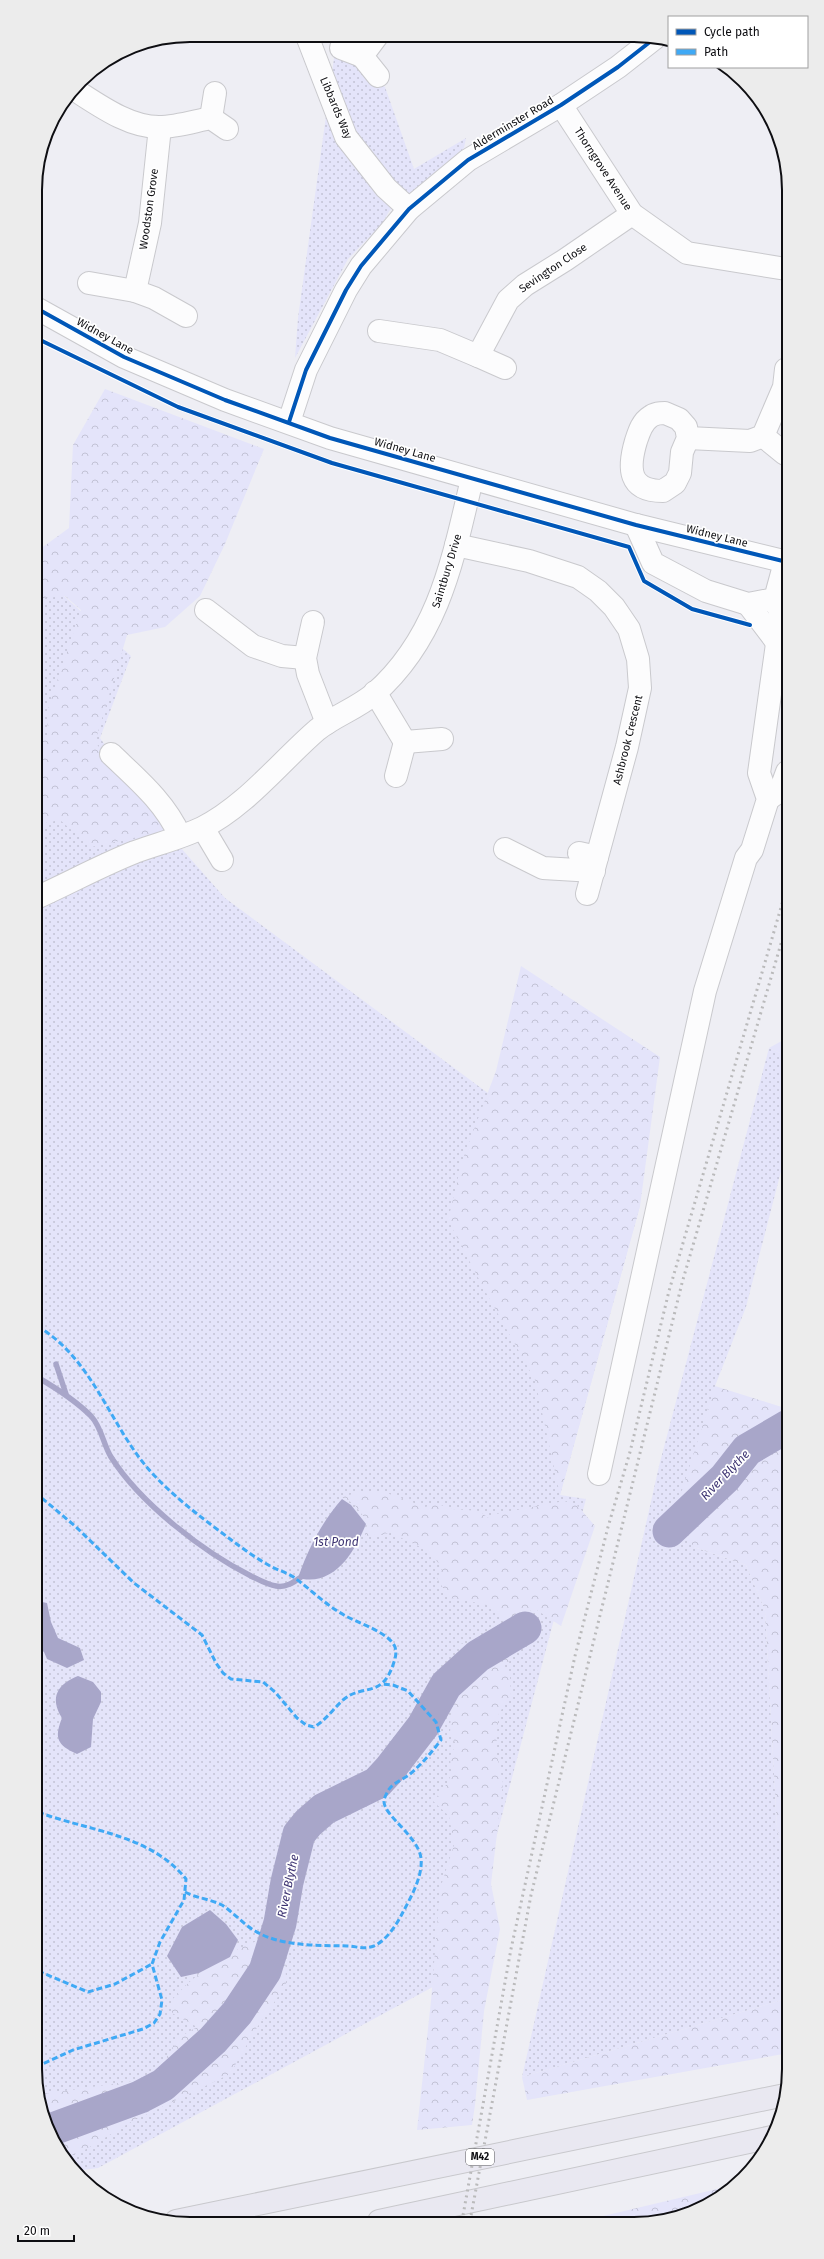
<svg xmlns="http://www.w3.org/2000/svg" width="824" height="2259" font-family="'Fira Sans',sans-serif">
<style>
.grass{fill:url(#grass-dots)}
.forest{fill:url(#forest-crowns)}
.water{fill:#a8a6c9}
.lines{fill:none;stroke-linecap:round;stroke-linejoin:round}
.stream{stroke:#a8a6c9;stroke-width:5.5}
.river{stroke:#a8a6c9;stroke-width:33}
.minor-casing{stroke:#c9c9cd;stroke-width:24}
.highway-casing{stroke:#c8c8cc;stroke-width:24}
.minor{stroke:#fcfcfd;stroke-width:22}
.highway{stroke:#e9e8f1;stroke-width:22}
.rail{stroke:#bababb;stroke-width:3;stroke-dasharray:2 4;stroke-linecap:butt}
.quiet{stroke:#3fa9f5;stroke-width:3;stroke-dasharray:6 3;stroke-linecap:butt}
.cycleway-casing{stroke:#fff;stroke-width:6}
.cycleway{stroke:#0057b8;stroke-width:4}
.labels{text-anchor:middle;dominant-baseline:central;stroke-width:3.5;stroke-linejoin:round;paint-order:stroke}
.shield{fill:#fff;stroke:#565659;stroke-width:1}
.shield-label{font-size:10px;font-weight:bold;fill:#0e0e12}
.street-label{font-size:11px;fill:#0e0e12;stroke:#fff}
.water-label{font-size:12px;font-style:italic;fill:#3e3573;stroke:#fff}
.rim{fill:none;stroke:#0e0e12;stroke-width:2}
</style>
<defs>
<pattern id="grass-dots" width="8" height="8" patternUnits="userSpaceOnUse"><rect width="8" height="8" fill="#e4e4fa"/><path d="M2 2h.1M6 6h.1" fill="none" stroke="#c2c2d5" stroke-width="1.8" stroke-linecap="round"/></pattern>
<pattern id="forest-crowns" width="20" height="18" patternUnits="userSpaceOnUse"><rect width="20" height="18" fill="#e4e4fa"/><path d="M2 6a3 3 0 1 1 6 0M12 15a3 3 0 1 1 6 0" fill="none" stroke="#c2c2d5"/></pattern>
</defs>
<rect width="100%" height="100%" fill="#eeeef4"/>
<g class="grass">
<polygon points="335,51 385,87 414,169 466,138 464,148 390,210 381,225 348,259 295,358 298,318"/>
<polygon points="36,571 131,656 100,738 173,839 225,898 640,1206 560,1495 586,1499 484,1883 442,1982 98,2168 75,2171 56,2146 38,2099"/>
<polygon points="769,1048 787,1056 787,1148 746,1307 715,1386 694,1547 746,1565 765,1610 777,1828 788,1871 789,1998 522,2077 659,1466"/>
</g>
<g class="forest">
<polygon points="105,389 264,449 225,544 200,596 165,627 127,635 95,742 166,831 91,847 60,820 36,825 36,746 48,738 47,711 81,610 65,596 36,599 36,552 69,528 73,445"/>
<polygon points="521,966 660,1057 640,1206 560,1495 535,1380 484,1289 448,1220 462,1161 496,1071"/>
<polygon points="787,1038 787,1056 769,1048"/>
<polygon points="715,1386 788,1409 788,1871 777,1828 765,1610 746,1565 694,1547 672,1522"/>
<polygon points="384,1492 425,1507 438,1504 452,1509 480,1511 488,1518 496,1514 564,1501 577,1505 595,1526 561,1626 535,1609 522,1614 513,1628 490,1605 449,1598 437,1578 442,1569 431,1552 391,1533 366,1536 367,1521 354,1504 342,1497 356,1493"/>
<path d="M498 1633 506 1635 517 1647 512 1659 503 1667 510 1677 511 1696 499 1713 497 1731 496 1751 503 1783 491 1884 500 1929 484 2011 475 2105 472 2125 417 2130 431 2001 440 1889 454 1845 449 1816 433 1801C440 1793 451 1782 451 1771 451 1761 447 1754 457 1746L450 1734 451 1709 441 1705 423 1691 459 1663 460 1643 486 1646Z"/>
<path d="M257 1941 285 1949 286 1985 256 2029 230 2074 131 2122 83 2151 64 2158 56 2146 38 2095 132 2081 152 2074 164 2062 178 2038 197 2027 172 2013 171 2001C195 1974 222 1954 257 1941Z"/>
<polygon points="789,1998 789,2053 527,2100 522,2077"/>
<polygon points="734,2185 712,2203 664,2221 582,2221"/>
</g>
<g class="water">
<path d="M342 1499 351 1505 366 1524C355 1551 336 1584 303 1579L299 1575C309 1547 322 1522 342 1499Z"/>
<polygon points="37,1601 47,1603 51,1622 58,1638 80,1648 84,1660 67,1668 47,1659 44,1652 37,1646"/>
<path d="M78 1676 93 1682 101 1692V1702L93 1719 91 1747 77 1754C57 1745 54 1738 62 1718 49 1697 58 1684 78 1676Z"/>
<polygon points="210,1910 226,1924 238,1940 230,1957 199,1973 181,1977 167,1956 182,1927"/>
</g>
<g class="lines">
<g class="stream">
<polyline points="56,1364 66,1394"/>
<path d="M37 1377C56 1388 75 1400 91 1416 102 1428 103 1444 111 1457 140 1503 203 1552 251 1576 259 1580 268 1585 276 1586 286 1588 294 1582 301 1577"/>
</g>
<g class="river">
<polyline points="669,1531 725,1478 747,1450 788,1426"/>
<polyline points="50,2130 140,2097 163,2085 213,2040 237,2013 265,1971 280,1923 287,1882 299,1834 308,1823 324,1809 377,1783 389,1770 423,1726 446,1685 478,1656 525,1628"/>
</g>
<g class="minor-casing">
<g id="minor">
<polyline points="307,36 346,137 386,188 409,209"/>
<polyline points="377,36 362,56 378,76"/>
<polyline points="341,48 362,56"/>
<path d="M75 90C100 106 129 127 159 127 176 127 195 121 211 118L227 129"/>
<polyline points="561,105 632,214 687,253 786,269"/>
<polyline points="211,118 215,93"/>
<polyline points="160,127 150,223 135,291 154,298 186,316"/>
<polyline points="89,283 135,291"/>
<polyline points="36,308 124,357 225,400 330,438 636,525 787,562"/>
<polyline points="379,331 440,340 478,356 508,300 525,285 565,260 632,214"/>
<polyline points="478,356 505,368"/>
<path d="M665 413 679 419 686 427 688 438 682 452 680 473 675 483 663 491C628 491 628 468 636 441 639 432 642 422 650 417 655 413 660 413 665 413Z"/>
<polyline points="289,422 306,370 346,290 361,266 409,209 468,160 561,105 618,67 655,38"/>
<polyline points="763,436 785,454"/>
<polyline points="688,438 750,441 763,436 784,387 786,369"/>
<polyline points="636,525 653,563 706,591 748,604 775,599 785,562"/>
<polyline points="456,545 529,561 578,577 598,591 614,607 629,629 638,659 640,688 627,747 587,894"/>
<polyline points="748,604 776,641"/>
<polyline points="206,610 253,646 282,656 305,658"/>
<polyline points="313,622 305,658 308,674 327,723"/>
<polyline points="375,692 405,742 442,739"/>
<path d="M111 754C137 779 165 802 180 836"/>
<polyline points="396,776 405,742"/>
<polyline points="768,799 780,791 787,772"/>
<polyline points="203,828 222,860"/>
<polyline points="505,849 543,868 594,871"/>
<polyline points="579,853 597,857"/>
<path d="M36 898C69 883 102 865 135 852 157 844 181 838 202 828 246 806 280 762 317 730 334 716 356 709 374 694 439 637 453 559 472 479"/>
<polyline points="599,1474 705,991 746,858 752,850 768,799 759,773 781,615 775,599"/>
</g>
</g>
<g class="highway-casing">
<g id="highway">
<polyline points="176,2221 785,2095"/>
<polyline points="379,2221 772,2137"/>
</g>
</g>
<use href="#minor" class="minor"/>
<use href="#highway" class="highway"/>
<g class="rail">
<polyline points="462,2221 511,1949 575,1656 608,1527 630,1452 669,1291 787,887"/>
<polyline points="470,2221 531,1895 682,1283 787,923"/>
</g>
<g class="quiet">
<path d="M37 1326C87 1355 106 1412 138 1456 163 1490 201 1517 234 1542 246 1551 259 1560 272 1567 280 1571 288 1573 295 1578 311 1590 326 1605 344 1615 357 1623 389 1632 395 1647 397 1654 395 1659 393 1665 381 1699 363 1683 343 1700 333 1709 326 1720 314 1727L306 1725 297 1718 275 1692 263 1682 231 1679 223 1673 216 1663 202 1635 134 1583 75 1526 37 1494"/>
<path d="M38 1812C88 1831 150 1834 186 1879L184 1900 160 1942 152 1964 162 2000 160 2014 154 2023 143 2029 73 2050 38 2066"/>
<path d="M185 1892C196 1898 210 1899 222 1905 233 1912 243 1924 255 1931 282 1947 317 1945 347 1946 356 1946 364 1950 374 1946 387 1940 397 1924 403 1912 411 1897 423 1876 421 1858 418 1836 383 1815 384 1801 384 1798 388 1790 390 1788 395 1782 404 1779 410 1774 422 1764 431 1753 441 1740L436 1722 408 1691 393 1685 382 1684"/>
<polyline points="38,1971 88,1992 115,1984 152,1964"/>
</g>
<g class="cycleway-casing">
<g id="cycleway">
<polyline points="36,308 124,357 225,400 330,438 636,525 787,562"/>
<polyline points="36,338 178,407 332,463 629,547 644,581 692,609 750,625"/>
<polyline points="289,422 306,370 346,290 361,266 409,209 468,160 561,105 618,67 655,38"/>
</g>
</g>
<use href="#cycleway" class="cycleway"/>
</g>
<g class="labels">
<rect class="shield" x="466" y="2149" width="28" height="16" rx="3"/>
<g class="shield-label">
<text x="480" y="2157">M42</text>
</g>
<g class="street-label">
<text transform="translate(336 108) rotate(67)">Libbards Way</text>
<text transform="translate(513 123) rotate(-31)">Alderminster Road</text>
<text transform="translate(603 169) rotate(57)">Thorngrove Avenue</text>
<text transform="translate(149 209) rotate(-82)">Woodston Grove</text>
<text transform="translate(553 268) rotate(-34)">Sevington Close</text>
<text transform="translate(105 336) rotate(29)">Widney Lane</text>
<text transform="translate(405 450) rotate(16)">Widney Lane</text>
<text transform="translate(717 536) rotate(14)">Widney Lane</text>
<text transform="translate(447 571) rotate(-73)">Saintbury Drive</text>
<text transform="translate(628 740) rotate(-76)">Ashbrook Crescent</text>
</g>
<g class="water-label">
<text transform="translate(725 1475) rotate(-46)">River Blythe</text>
<text x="336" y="1542">1st Pond</text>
<text transform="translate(288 1886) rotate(-78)">River Blythe</text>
</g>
</g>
<path d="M0 0H824V2259H0ZM190 42H634A148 148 0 0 1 782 190V2069A148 148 0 0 1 634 2217H190A148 148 0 0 1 42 2069V190A148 148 0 0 1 190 42Z" fill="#ececec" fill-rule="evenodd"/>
<path class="rim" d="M190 42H634A148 148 0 0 1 782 190V2069A148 148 0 0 1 634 2217H190A148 148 0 0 1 42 2069V190A148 148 0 0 1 190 42Z"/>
<rect x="668" y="16" width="140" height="52" fill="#ffffff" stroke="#9f9fa0"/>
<rect x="676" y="29" width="20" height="6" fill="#0057b8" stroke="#9f9fa0"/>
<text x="704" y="36" font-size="12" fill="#0e0e12">Cycle path</text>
<rect x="676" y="49" width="20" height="6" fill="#3fa9f5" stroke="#9f9fa0"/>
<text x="704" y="56" font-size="12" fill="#0e0e12">Path</text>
<path d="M18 2235v6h56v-6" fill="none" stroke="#0e0e12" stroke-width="2"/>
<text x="24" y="2235" font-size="12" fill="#0e0e12" stroke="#ffffff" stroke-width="3" paint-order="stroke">20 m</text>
</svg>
